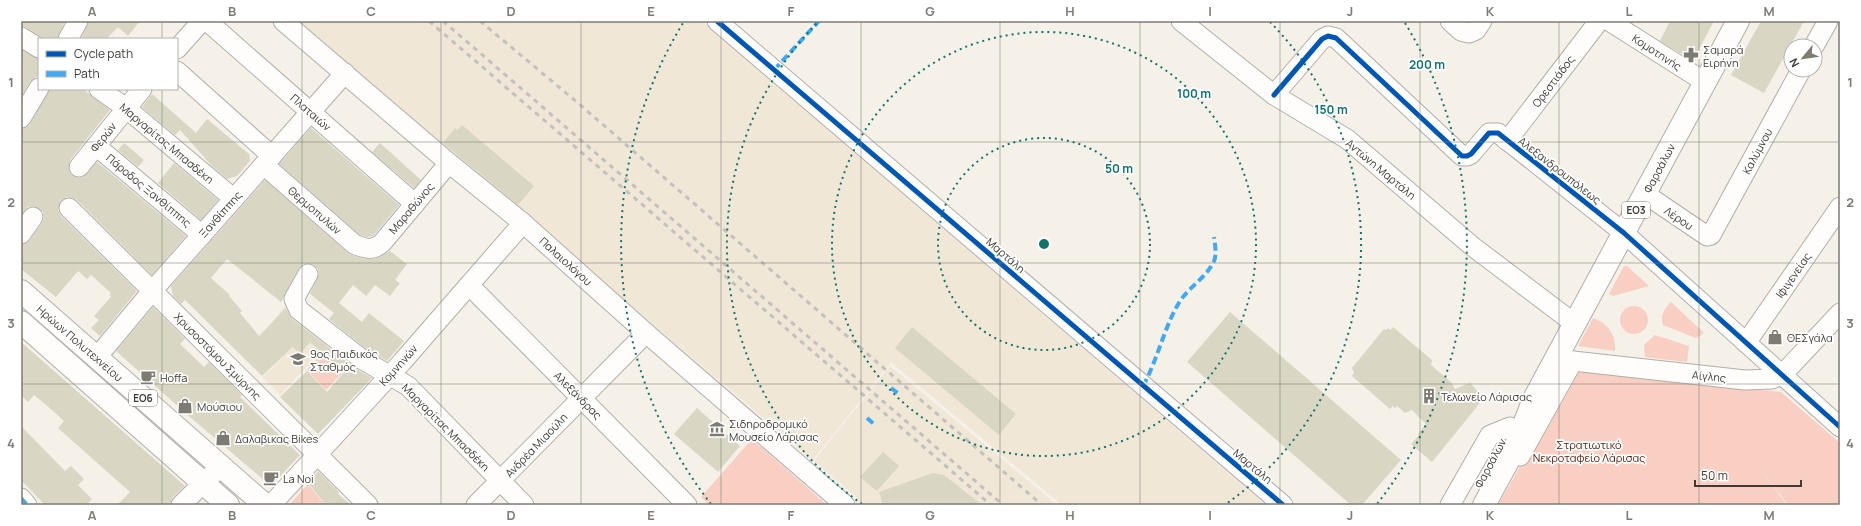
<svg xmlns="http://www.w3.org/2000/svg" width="1861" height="526" font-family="Manrope,sans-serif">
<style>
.built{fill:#f0e7d7}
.green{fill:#f8cfc2}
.building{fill:#d9d6c3}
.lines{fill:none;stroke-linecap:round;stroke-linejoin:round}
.minor-casing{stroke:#b2aea8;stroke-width:21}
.major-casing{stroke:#b2aea8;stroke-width:24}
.minor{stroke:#fefdfc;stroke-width:19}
.major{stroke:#fefdfc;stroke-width:22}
.rail{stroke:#c2c1bf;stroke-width:3;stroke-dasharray:5 5;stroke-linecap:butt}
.quiet{stroke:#3fa9f5;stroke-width:4;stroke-dasharray:8 4;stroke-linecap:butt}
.cycleway-casing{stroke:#fff;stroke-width:8}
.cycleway{stroke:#0057b8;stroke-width:5}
.grid{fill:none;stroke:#7e7b73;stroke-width:1;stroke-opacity:0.55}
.ring{fill:none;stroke:#0f766e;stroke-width:2;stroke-dasharray:2 4}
.labels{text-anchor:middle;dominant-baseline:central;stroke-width:3.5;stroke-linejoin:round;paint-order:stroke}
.shield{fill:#fff;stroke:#787671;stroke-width:1}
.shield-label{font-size:10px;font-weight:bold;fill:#3e3b34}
.poi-label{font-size:11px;fill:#3e3b34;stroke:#fff;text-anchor:start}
.street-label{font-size:11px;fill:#3e3b34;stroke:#fff}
.park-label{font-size:11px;fill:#591705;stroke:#fff}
.centre{fill:#0f766e;stroke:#fff;stroke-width:2}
.ring-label{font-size:12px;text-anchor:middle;font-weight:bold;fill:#0f766e;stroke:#fff;stroke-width:3.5;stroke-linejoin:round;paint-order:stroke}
.neatline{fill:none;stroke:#7e7b73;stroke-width:1.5}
.grid-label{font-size:13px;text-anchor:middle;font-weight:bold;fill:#7e7b73}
</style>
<rect width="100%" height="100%" fill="#f5f1e8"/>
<g class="built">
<polygon points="294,21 702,21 1265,505 1062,505 891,362 813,460"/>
<polygon points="285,306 331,341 280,395 263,377 292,349 269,326"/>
<polygon points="890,366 1057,505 863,505 854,495 814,461"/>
</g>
<g class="green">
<polygon points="1624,266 1627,266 1649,286 1613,296 1609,294"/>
<path d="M1671 302 1704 333 1696 338 1663 325C1660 315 1664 309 1671 302Z"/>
<circle cx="1634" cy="320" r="14"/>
<path d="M1593 318C1608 324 1616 334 1615 351L1578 346Z"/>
<polygon points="1655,335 1689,346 1687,362 1645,357 1644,345"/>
<polygon points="321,354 342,373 326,390 307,370"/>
<polygon points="1577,368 1781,392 1840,443 1840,505 1788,505 1757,465 1787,505 1498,505 1573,374 1593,389 1573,374"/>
<polygon points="752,439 827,505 709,505 701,497"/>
<polygon points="308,484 325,505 290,504"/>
</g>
<g class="building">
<polygon points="21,21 65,21 57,39 45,39 27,28 21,26"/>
<polygon points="89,21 140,21 128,36 118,27 106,39 81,39"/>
<polygon points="1670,21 1714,21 1693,61 1660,41"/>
<polygon points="1761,21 1804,21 1764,93 1731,75"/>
<polygon points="23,51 39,59 39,75 30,82 21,97 21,54"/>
<polygon points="50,89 83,89 110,110 70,160 69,171 72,175 78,178 83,177 97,162 186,236 152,275 77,200 72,198 67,197 61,201 58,210 61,216 137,291 100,336 91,328 99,320 94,316 111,297 110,295 111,293 91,275 87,279 78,271 56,297 21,269 21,245 30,240 42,223 44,218 43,212 34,206 28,207 21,215 21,129 27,127 30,124"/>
<polygon points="152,94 196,133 207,119 249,154 250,161 237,176 227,179 211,165 180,130 175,135 142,107"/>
<polygon points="462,125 534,186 518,205 443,143 455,128 458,130"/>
<polygon points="311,128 399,205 373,236 367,237 360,235 279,164"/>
<polygon points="124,143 144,160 138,167 118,150"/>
<polygon points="380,143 421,180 414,188 372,152"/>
<polygon points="174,163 218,200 201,220 158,183"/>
<polygon points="265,180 349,254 363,259 373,259 380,257 390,251 407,264 395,280 400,283 390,296 375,285 366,296 353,285 339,303 362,322 369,313 404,341 387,361 369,351 329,319 334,313 310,294 319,274 318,269 313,264 303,264 299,268 281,302 227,259 211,278 230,295 229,296 242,311 240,313 259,336 286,308 292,319 356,369 372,378 318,434 280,397 307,371 327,392 344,372 310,342 300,354 293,347 262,376 185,300 181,304 173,296 171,286"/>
<polygon points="153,307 185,339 180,344 204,367 209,362 242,395 240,397 300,455 271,486 190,417 116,351"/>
<polygon points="1230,312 1401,460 1362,505 1351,505 1187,362"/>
<polygon points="912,327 1016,414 999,435 895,348"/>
<polygon points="1393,327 1432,360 1431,365 1451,382 1455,389 1470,383 1484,398 1432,462 1411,444 1419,435 1418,434 1426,424 1412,410 1405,413 1397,406 1395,408 1393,406 1390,409 1352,376 1354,373 1352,368 1384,329 1386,330 1388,328 1390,330"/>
<polygon points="21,342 185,486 173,497 170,505 117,505 130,492 58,428 64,421 52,410 34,395 28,402 21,396"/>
<polygon points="697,408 740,446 718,472 674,434"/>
<polygon points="21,426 65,471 71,466 84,479 78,485 92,499 86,505 45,505 21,480"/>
<polygon points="883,452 899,466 877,491 860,477"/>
<polygon points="318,471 339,492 338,494 351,505 326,505 308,483"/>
<polygon points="933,473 944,475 982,505 883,505 879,492"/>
</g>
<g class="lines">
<g class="minor-casing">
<g id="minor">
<polyline points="207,21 415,204"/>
<polyline points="283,21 449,163 523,223 646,333 845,505"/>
<polyline points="717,21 1283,505"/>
<polyline points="1181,21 1274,95 1347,139 1472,246 1575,324"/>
<polyline points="1450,21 1461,31 1469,33 1476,30 1482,21"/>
<polyline points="1609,21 1705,82"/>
<polyline points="21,37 39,48"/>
<polyline points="68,39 78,21"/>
<polyline points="1814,46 1828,21"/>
<polyline points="177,49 202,21"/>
<polyline points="177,71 272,156"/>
<polyline points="99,89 126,108 234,199"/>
<polyline points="1274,95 1322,39 1328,36 1336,38 1462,156 1467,156 1471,154 1489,133 1498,133 1624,233 1840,427"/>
<polyline points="21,118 39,88"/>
<polyline points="1507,141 1599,21"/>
<polyline points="96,146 202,235"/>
<path d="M264 165 354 244C365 249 373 251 382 243L449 163"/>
<polyline points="79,167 142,89"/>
<polyline points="1645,194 1707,236 1711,235 1801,70"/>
<polyline points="69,208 368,505"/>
<polyline points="21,234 33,217"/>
<polyline points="308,274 294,299 299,310 363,360 408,386 524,505"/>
<polyline points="469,285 687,505"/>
<polyline points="1746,343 1840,207"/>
<polyline points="97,357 153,290 345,73"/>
<polyline points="1552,367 1573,361 1745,380 1772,379 1782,375 1840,313"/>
<polyline points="1520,456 1573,361"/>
<polyline points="21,498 27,505"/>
<polyline points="181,505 220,467"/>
<polyline points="271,505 402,362 523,223"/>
<polyline points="476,505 646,333"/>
<polyline points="1450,505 1490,435 1510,427"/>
</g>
</g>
<g class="major-casing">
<g id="major">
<polyline points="21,291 265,505"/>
<polyline points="21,322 228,505"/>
<polyline points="1484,505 1514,450 1534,399 1738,21"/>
</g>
</g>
<use href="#minor" class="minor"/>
<use href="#major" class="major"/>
<g class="rail">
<polyline points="429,21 991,505"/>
<polyline points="443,21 1003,505"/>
<polyline points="480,21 578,103 1042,505"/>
</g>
<g class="quiet">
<polyline points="774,70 819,21"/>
<path d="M1143 386C1158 359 1164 327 1180 301 1190 286 1206 278 1214 261 1217 254 1215 245 1214 237"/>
<polyline points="891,388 899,394"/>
<polyline points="867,418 874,424"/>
<polyline points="21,498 27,505"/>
</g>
<g class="cycleway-casing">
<g id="cycleway">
<polyline points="717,21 1283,505"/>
<polyline points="1274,95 1322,39 1328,36 1336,38 1462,156 1467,156 1471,154 1489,133 1498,133 1624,233 1840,427"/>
</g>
</g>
<use href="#cycleway" class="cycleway"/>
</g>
<path class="grid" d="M162 21V39M302 21V505M441 21V505M581 21V505M721 21V505M861 21V505M1000 21V505M1140 21V505M1280 21V505M1420 21V505M1559 21V505M1699 21V505M162 89V505M21 142H1840M21 263H1840M21 384H1840"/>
<g class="ring">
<circle cx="1044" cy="244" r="106"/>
<circle cx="1044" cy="244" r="212"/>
<path d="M862 504A317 317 0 0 1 818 22M1270 22A317 317 0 0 1 1226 504"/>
<path d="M711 504A423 423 0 0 1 683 23M1405 23A423 423 0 0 1 1377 504"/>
</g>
<defs>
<g id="pharmacy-bare" transform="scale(1.2)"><path d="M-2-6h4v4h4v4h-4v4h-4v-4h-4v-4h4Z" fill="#7e7b73" stroke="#fff" stroke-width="2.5" paint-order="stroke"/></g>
<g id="shop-bare" transform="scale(1.2)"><path d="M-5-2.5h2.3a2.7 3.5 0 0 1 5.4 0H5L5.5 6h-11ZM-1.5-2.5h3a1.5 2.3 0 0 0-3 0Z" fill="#7e7b73" stroke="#fff" stroke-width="2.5" paint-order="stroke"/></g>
<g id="school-bare" transform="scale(1.2)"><path d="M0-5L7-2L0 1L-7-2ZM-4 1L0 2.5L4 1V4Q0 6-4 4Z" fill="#7e7b73" stroke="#fff" stroke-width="2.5" paint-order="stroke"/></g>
<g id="cafe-bare" transform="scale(1.2)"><path d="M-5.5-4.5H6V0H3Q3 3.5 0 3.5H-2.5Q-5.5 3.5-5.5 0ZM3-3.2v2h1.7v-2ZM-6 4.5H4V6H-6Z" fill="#7e7b73" stroke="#fff" stroke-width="2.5" paint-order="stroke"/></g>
<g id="building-bare" transform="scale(1.2)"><path d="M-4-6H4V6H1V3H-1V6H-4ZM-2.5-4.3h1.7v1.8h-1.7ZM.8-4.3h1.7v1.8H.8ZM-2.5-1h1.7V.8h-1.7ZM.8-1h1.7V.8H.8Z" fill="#7e7b73" stroke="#fff" stroke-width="2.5" paint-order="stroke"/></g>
<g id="museum-bare" transform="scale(1.2)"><path d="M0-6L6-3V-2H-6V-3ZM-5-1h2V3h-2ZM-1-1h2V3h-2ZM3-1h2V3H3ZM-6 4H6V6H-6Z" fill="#7e7b73" stroke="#fff" stroke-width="2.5" paint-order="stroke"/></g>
</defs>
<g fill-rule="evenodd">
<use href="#pharmacy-bare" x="1691" y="55"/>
<use href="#shop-bare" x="1775" y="337"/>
<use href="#school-bare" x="298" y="359"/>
<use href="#cafe-bare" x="148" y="377"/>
<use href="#building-bare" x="1429" y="396"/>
<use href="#shop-bare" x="185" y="406"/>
<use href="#museum-bare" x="717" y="429"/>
<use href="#shop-bare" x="223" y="438"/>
<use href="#cafe-bare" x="271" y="478"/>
</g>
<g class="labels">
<g class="shield">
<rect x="1622" y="202" width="28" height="16" rx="3"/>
<rect x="129" y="390" width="28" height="16" rx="3"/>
</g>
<g class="shield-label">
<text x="1636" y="210">ΕΟ3</text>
<text x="143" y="398">ΕΟ6</text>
</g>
<g class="poi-label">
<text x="1703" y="49">Σαμαρά<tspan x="1703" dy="13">Ειρήνη</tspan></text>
<text x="1787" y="337">ΘΕΣγάλα</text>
<text x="310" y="353">9ος Παιδικός<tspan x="310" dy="13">Σταθμός</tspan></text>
<text x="160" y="377">Hoffa</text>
<text x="1441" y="396">Τελωνείο Λάρισας</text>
<text x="197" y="406">Μούσιου</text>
<text x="729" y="423">Σιδηροδρομικό<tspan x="729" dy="13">Μουσείο Λάρισας</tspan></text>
<text x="235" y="438">Δαλαβικας Bikes</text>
<text x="283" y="478">La Noi</text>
</g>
<g class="street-label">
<text transform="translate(1657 52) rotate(33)">Κομοτηνής</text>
<text transform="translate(1553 81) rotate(-53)">Ορεστιάδος</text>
<text transform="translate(311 112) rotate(41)">Πλαταιών</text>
<text transform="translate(103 137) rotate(-52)">Φερών</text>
<text transform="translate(167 143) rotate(40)">Μαργαρίτας Μπασδέκη</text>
<text transform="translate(1757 151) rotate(-62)">Καλύμνου</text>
<text transform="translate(1659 168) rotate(-62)">Φαρσάλων</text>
<text transform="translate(1381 169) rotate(40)">Αντώνη Μαρτάλη</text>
<text transform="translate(1560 170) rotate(38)">Αλεξανδρουπόλεως</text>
<text transform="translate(149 190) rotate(40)">Πάροδος Ξανθίππης</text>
<text transform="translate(411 208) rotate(-50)">Μαραθώνος</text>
<text transform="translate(315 210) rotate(41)">Θερμοπυλών</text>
<text transform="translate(220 214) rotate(-48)">Ξανθίππης</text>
<text transform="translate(1679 218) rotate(34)">Λέρου</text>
<text transform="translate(1006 255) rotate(41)">Μαρτάλη</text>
<text transform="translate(566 261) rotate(42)">Παλαιολόγου</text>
<text transform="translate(1793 275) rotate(-55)">Ιφιγενείας</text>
<text transform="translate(80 343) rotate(41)">Ηρώων Πολυτεχνείου</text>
<text transform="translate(218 356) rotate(45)">Χρυσοστόμου Σμύρνης</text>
<text transform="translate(398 365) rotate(-48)">Κομνηνών</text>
<text transform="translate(1709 376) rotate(6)">Αίγλης</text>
<text transform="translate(578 395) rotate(45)">Αλεξάνδρας</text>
<text transform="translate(446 427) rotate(45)">Μαργαρίτας Μπασδέκη</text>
<text transform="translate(536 445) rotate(-46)">Ανδρέα Μιαούλη</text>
<text transform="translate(1490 463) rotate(-62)">Φαρσάλων</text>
<text transform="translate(1253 466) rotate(40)">Μαρτάλη</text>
</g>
<g class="park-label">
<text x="1589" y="444">Στρατιωτικό<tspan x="1589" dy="13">Νεκροταφείο Λάρισας</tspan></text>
</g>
</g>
<circle cx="1044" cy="244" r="6" class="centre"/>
<g class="ring-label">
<text x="1427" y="69">200 m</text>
<text x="1194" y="98">100 m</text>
<text x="1331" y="114">150 m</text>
<text x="1119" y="173">50 m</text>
</g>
<rect width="1861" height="526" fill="none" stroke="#ffffff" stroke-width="44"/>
<rect x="38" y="38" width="140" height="52" fill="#ffffff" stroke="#b2b1ae"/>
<rect x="46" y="51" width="20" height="6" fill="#0057b8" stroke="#b2b1ae"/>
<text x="74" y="58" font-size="12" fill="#3e3b34">Cycle path</text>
<rect x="46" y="71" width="20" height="6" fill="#3fa9f5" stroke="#b2b1ae"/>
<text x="74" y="78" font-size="12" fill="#3e3b34">Path</text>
<g transform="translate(1803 58) rotate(241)"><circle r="19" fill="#ffffff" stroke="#b2b1ae"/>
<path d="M0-3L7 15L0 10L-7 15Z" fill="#7e7b73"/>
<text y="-6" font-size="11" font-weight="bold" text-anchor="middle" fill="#3e3b34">N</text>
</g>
<path d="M1695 480v6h106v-6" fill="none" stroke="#3e3b34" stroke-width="2"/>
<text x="1701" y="480" font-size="12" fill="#3e3b34" stroke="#ffffff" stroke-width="3" paint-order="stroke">50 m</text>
<rect x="22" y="22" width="1817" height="482" class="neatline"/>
<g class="grid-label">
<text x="92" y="16">A</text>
<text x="232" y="16">B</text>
<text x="371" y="16">C</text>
<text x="511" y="16">D</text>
<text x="651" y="16">E</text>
<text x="791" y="16">F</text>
<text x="930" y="16">G</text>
<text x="1070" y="16">H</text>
<text x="1210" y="16">I</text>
<text x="1350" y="16">J</text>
<text x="1490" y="16">K</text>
<text x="1629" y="16">L</text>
<text x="1769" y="16">M</text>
<text x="11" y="87">1</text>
<text x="1850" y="87">1</text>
<text x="11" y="207">2</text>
<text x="1850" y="207">2</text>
<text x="11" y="328">3</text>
<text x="1850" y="328">3</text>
<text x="11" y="448">4</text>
<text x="1850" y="448">4</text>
<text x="92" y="520">A</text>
<text x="232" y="520">B</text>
<text x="371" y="520">C</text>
<text x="511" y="520">D</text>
<text x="651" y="520">E</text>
<text x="791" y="520">F</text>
<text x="930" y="520">G</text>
<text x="1070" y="520">H</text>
<text x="1210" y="520">I</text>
<text x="1350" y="520">J</text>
<text x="1490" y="520">K</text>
<text x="1629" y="520">L</text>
<text x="1769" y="520">M</text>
</g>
</svg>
